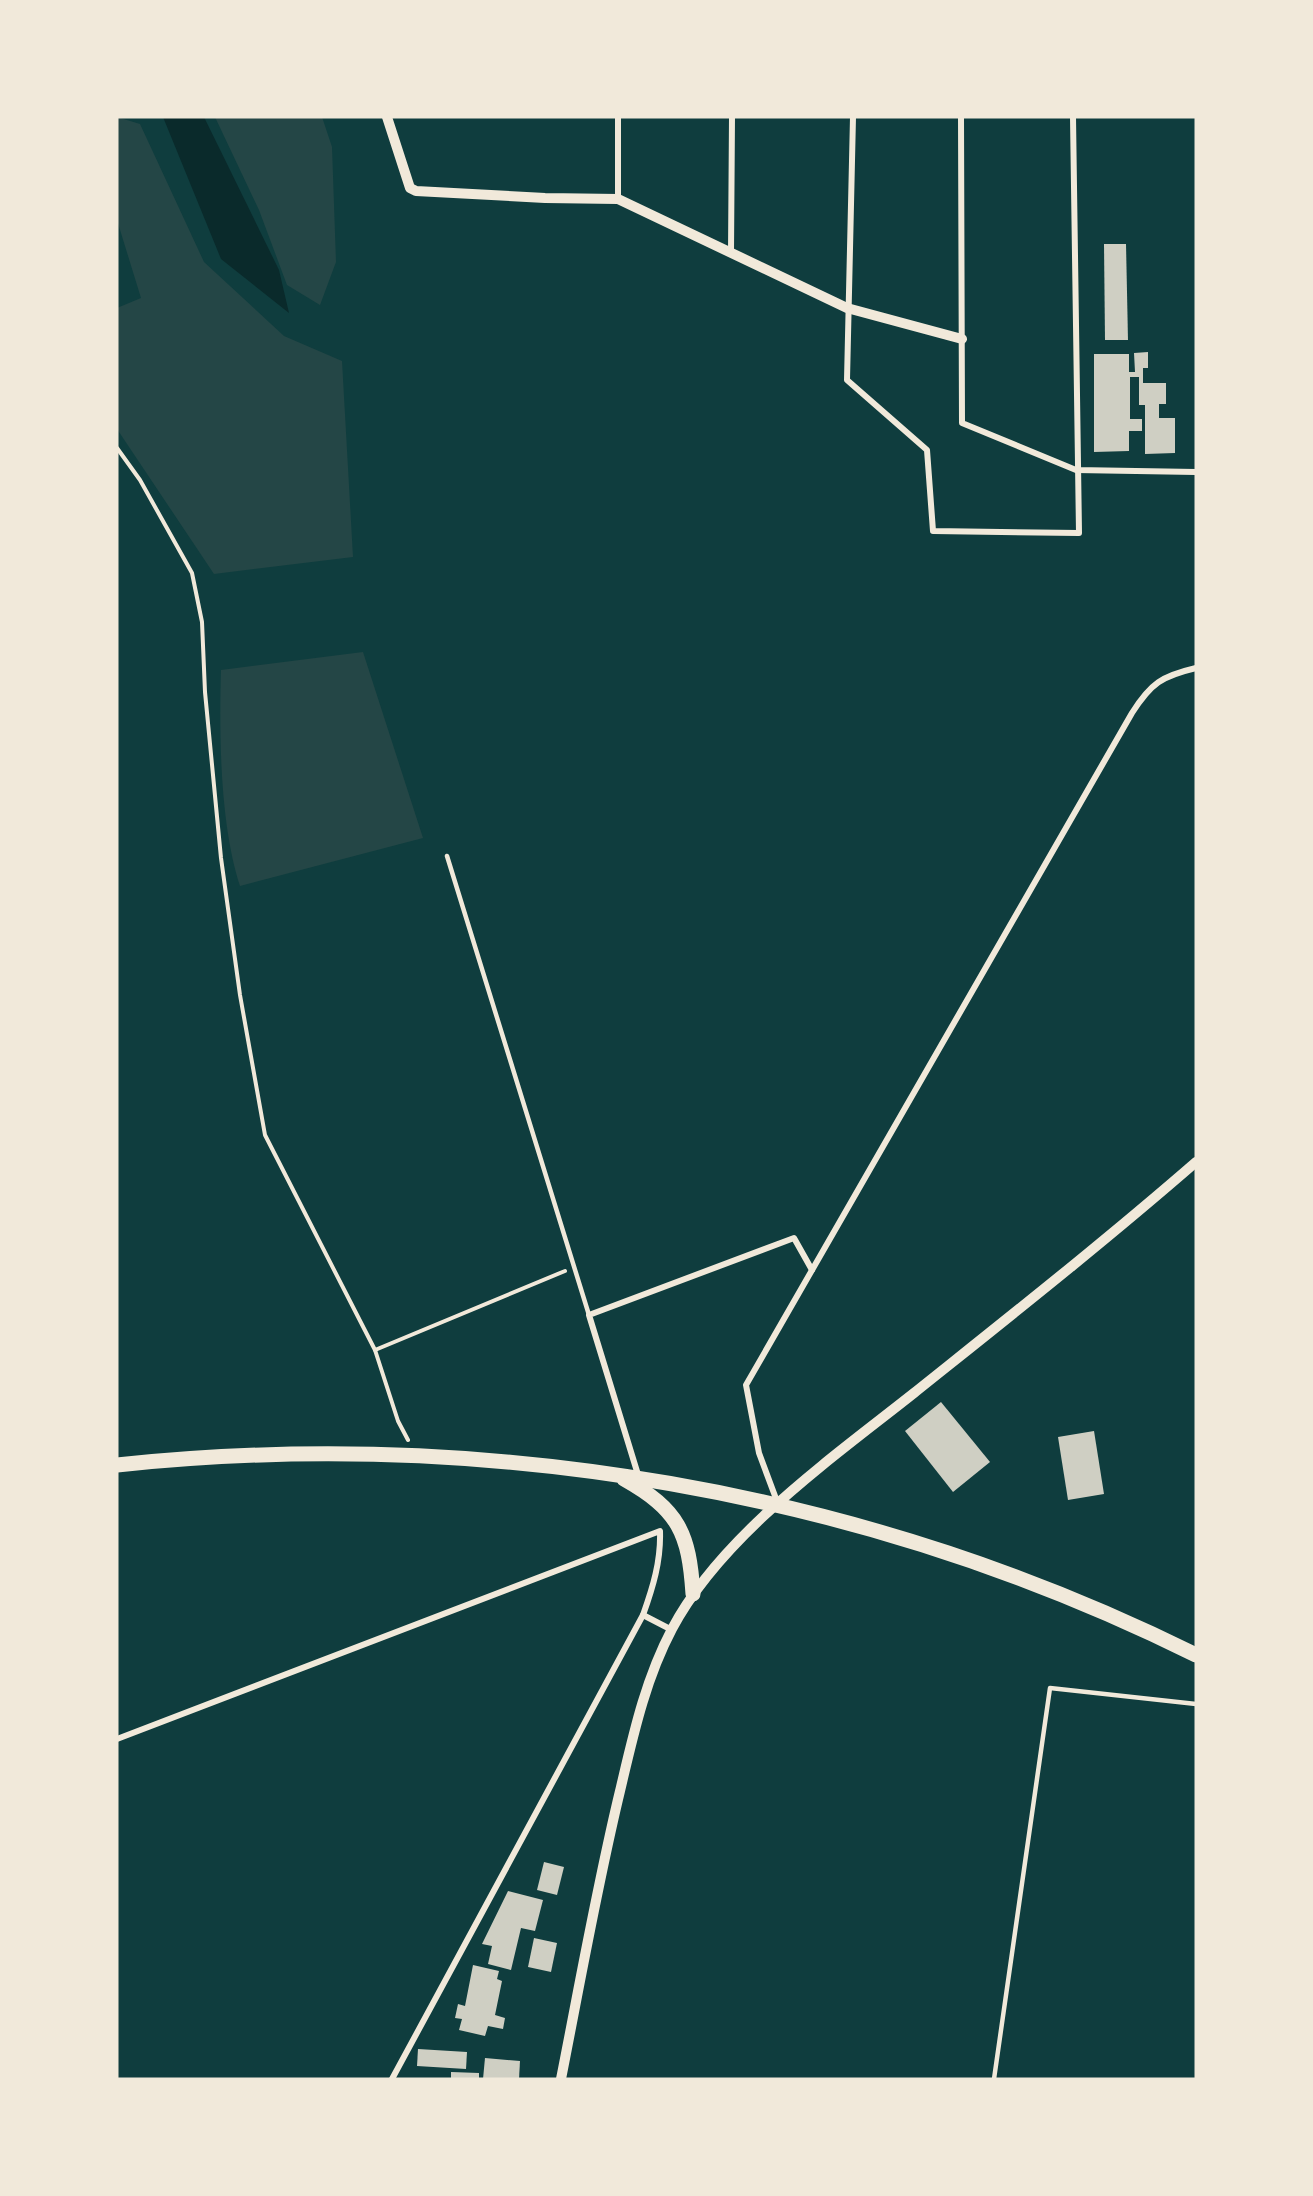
<svg xmlns="http://www.w3.org/2000/svg" width="1313" height="2196" font-family="'Exo 2',sans-serif">
<style>
.green{fill:#244646}
.water{fill:#0a2a2b}
.building{fill:#cfcfc3}
.lines{fill:none;stroke-linecap:round;stroke-linejoin:round}
.path{stroke:#f1e9da;stroke-width:4}
.service{stroke:#f1e9da;stroke-width:4.5}
.minor{stroke:#f1e9da;stroke-width:6}
.tertiary{stroke:#f1e9da;stroke-width:10}
.primary{stroke:#f1e9da;stroke-width:15}
</style>
<rect width="100%" height="100%" fill="#0f3d3e"/>
<g class="green">
<polygon points="117,117 140,124 204,262 284,336 342,361 353,557 214,574 117,429 117,308 141,298 117,220"/>
<polygon points="215,117 322,117 332,147 336,262 320,305 287,285 259,210"/>
<path d="M363 652 423 838 240 886C220 826 219 734 221 670Z"/>
</g>
<polygon class="water" points="163,117 204,117 279,270 289,313 221,259"/>
<g class="building">
<polygon points="1104,244 1126,244 1128,340 1105,340"/>
<polygon points="1148,352 1148,368 1143,368 1143,383 1166,383 1166,404 1159,404 1159,418 1175,418 1175,453 1145,454 1145,405 1139,405 1139,377 1130,377 1130,419 1142,419 1142,431 1129,431 1129,451 1094,452 1094,354 1129,354 1129,372 1135,372 1134,353"/>
<polygon points="941,1402 990,1462 953,1492 905,1431"/>
<polygon points="1094,1431 1104,1494 1068,1500 1058,1437"/>
<polygon points="544,1862 564,1867 557,1895 537,1890"/>
<polygon points="508,1891 543,1900 535,1931 521,1928 511,1970 488,1964 492,1946 482,1944"/>
<polygon points="534,1938 557,1943 551,1972 528,1967"/>
<polygon points="473,1965 499,1971 497,1979 502,1981 495,2015 505,2018 503,2029 488,2026 485,2036 459,2030 462,2019 455,2018 458,2004 465,2006"/>
<polygon points="418,2049 467,2052 466,2069 417,2066"/>
<polygon points="485,2058 520,2061 519,2079 483,2079"/>
<polygon points="451,2072 479,2073 479,2079 451,2079"/>
</g>
<g class="lines">
<g class="path">
<polyline points="117,448 140,480 192,573 202,622 205,692 221,858 240,995 265,1135 375,1350 398,1421 408,1440"/>
<polyline points="375,1350 565,1271"/>
</g>
<g class="service">
<polyline points="447,856 589,1315"/>
<polyline points="994,2079 1050,1688 1196,1704"/>
</g>
<g class="minor">
<polyline points="853,117 847,380 927,450 933,531 1079,533 1073,117"/>
<polyline points="961,117 962,423 1076,470 1196,472"/>
<polyline points="618,199 618,117"/>
<polyline points="731,252 732,117"/>
<polyline points="639,1478 589,1315 794,1238 812,1270"/>
<path d="M778 1504 759 1453 746 1385 1132 713C1151 683 1162 676 1196 668"/>
<polyline points="643,1615 672,1630"/>
<path d="M117 1739 660 1531C661 1561 653 1587 643 1615L392 2079"/>
</g>
<g class="tertiary">
<polyline points="387,117 410,188 416,191 545,198 618,199 847,308 962,339"/>
<path d="M561 2079C580 1983 597 1886 620 1791 633 1736 645 1680 672 1629 721 1536 832 1458 914 1393 1009 1317 1104 1242 1196 1162"/>
</g>
<g class="primary">
<path d="M117 1465C485 1426 864 1490 1196 1655"/>
<path d="M624 1479C679 1510 689 1533 693 1594"/>
</g>
</g>
<rect width="1313" height="2196" fill="none" stroke="#f1e9da" stroke-width="237"/>
</svg>
